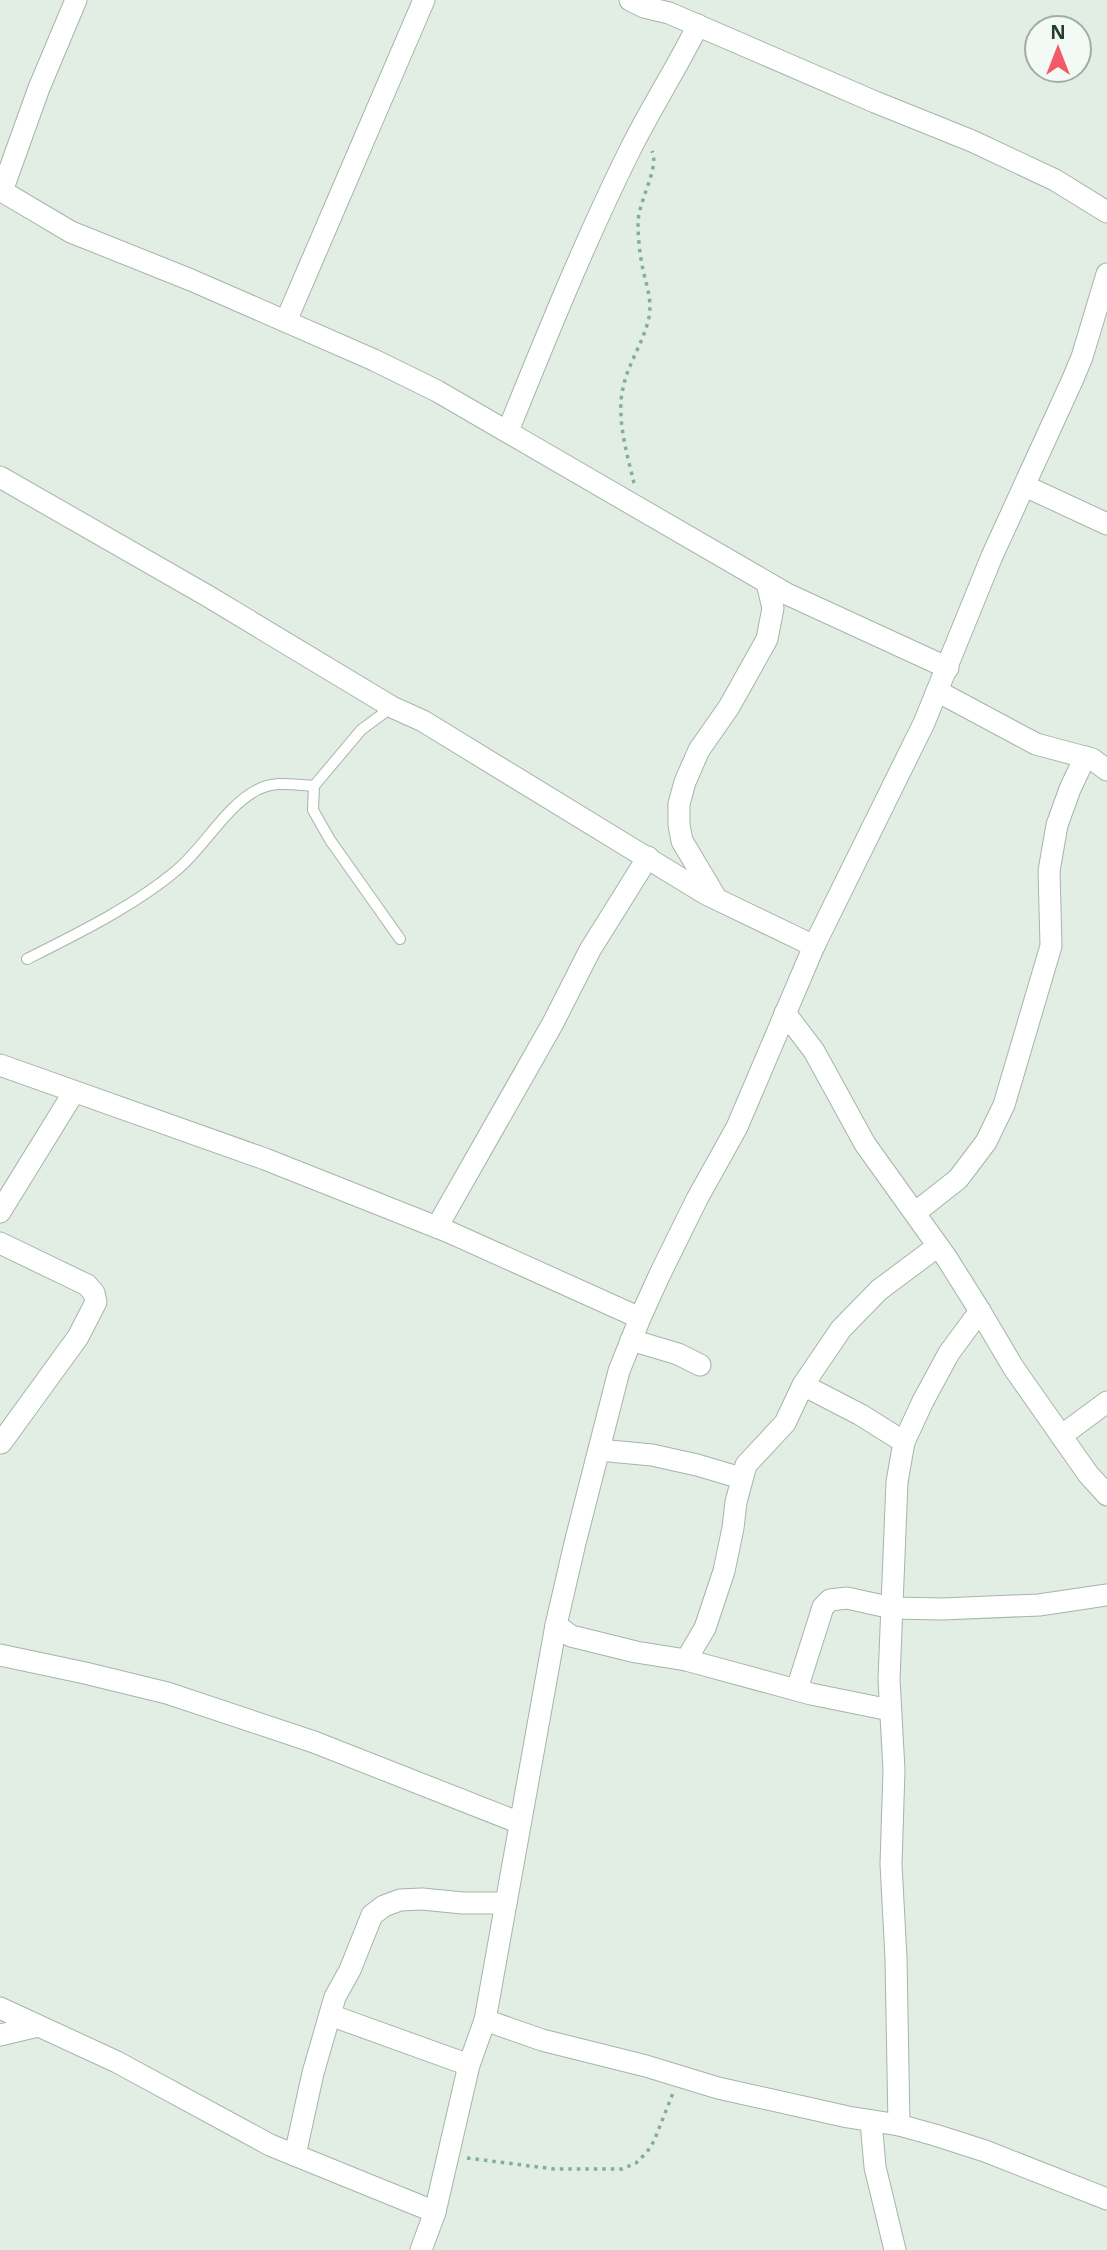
<svg xmlns="http://www.w3.org/2000/svg" width="1107" height="2250" font-family="'Open Sans',sans-serif">
<style>
.lines{fill:none;stroke-linecap:round;stroke-linejoin:round}
.service-casing{stroke:#a5b5a9;stroke-width:12}
.minor-casing{stroke:#a5b5a9;stroke-width:23}
.tertiary-casing{stroke:#a5b5a9;stroke-width:23}
.path{stroke:#82b092;stroke-width:3.5;stroke-dasharray:3.5 5;stroke-linecap:butt}
.service{stroke:#fff;stroke-width:10}
.minor{stroke:#fff;stroke-width:21}
.tertiary{stroke:#fff;stroke-width:21}
</style>
<rect width="100%" height="100%" fill="#e2ede4"/>
<g class="lines">
<g class="service-casing">
<g id="service">
<polyline points="392,707 361,730 314,786 313,810 330,840 400,939"/>
<path d="M27 959C77 934 136 905 178 869 205 846 226 806 257 790 275 780 295 785 314 786"/>
</g>
</g>
<g class="minor-casing">
<g id="minor">
<polyline points="630,0 644,7 669,13 875,102 972,141 1055,180 1107,212"/>
<polyline points="0,190 71,232 191,280 374,360 437,391 787,594 948,668"/>
<polyline points="2,191 39,88 76,0"/>
<polyline points="286,321 424,0"/>
<path d="M508 431C546 337 584 243 629 152 650 109 677 68 698 25"/>
<polyline points="0,477 206,595 392,707 423,721 706,894 814,946"/>
<polyline points="1025,486 1107,524"/>
<polyline points="937,691 1036,744 1092,759 1107,770"/>
<polyline points="716,898 682,841 679,825 679,804 685,782 699,750 729,707 767,639 773,608 767,583"/>
<polyline points="785,1013 814,1051 865,1144 946,1257 980,1311 1013,1367 1088,1474 1107,1495"/>
<polyline points="0,1065 265,1159 449,1232 640,1318"/>
<polyline points="0,1212 74,1092"/>
<polyline points="916,1212 958,1179 986,1142 1004,1105 1051,946 1049,871 1057,825 1070,789 1085,757"/>
<polyline points="437,1227 553,1023 590,950 648,857"/>
<polyline points="0,1243 87,1285 94,1293 96,1302 78,1337 1,1443"/>
<polyline points="631,1340 678,1354 700,1365"/>
<polyline points="803,1385 861,1415 904,1442"/>
<polyline points="1061,1436 1107,1402"/>
<polyline points="599,1450 652,1455 697,1465 741,1478"/>
<polyline points="556,1625 571,1636 636,1652 686,1660 811,1694 890,1710"/>
<polyline points="0,1655 85,1673 167,1693 314,1742 520,1823"/>
<polyline points="686,1660 705,1628 724,1571 733,1528 736,1502 746,1465 785,1423 803,1385 841,1329 879,1290 938,1246"/>
<polyline points="797,1689 823,1607 830,1600 847,1598 892,1608 942,1609 1039,1605 1107,1595"/>
<polyline points="0,2008 117,2062 270,2145 435,2212"/>
<polyline points="330,2015 469,2065"/>
<polyline points="485,2020 542,2040 646,2066 718,2088 848,2117 899,2125 935,2135 985,2151 1107,2199"/>
<polyline points="0,2035 38,2026"/>
<polyline points="871,2121 875,2167 895,2250"/>
<polyline points="899,2125 896,1958 891,1864 894,1770 889,1679 897,1482 904,1442 923,1401 949,1353 980,1311"/>
<polyline points="295,2155 313,2073 335,1997 350,1970 372,1915 384,1906 400,1900 422,1899 463,1903 506,1903"/>
</g>
</g>
<g class="tertiary-casing">
<polyline id="tertiary" points="421,2250 435,2212 469,2065 485,2020 556,1625 575,1543 619,1371 640,1318 660,1274 697,1199 737,1127 814,946 924,723 992,556 1072,381 1082,357 1107,274"/>
</g>
<g class="path">
<path d="M634 483C627 454 616 417 623 388 628 363 644 342 649 317 652 300 647 287 643 270 640 256 638 238 638 223 638 202 660 167 652 151"/>
<polyline points="467,2158 554,2169 622,2169 636,2163 647,2152 654,2141 673,2093"/>
</g>
<use href="#service" class="service"/>
<use href="#minor" class="minor"/>
<use href="#tertiary" class="tertiary"/>
</g>
<g transform="translate(1058 49)"><circle r="33" fill="#f3f9f4" stroke="#9faea4" stroke-width="2"/>
<path d="M0-5L12 26L0 18L-12 26Z" fill="#f35a68"/>
<text y="-10" font-size="19" font-weight="bold" text-anchor="middle" fill="#223e2d">N</text>
</g>
</svg>
